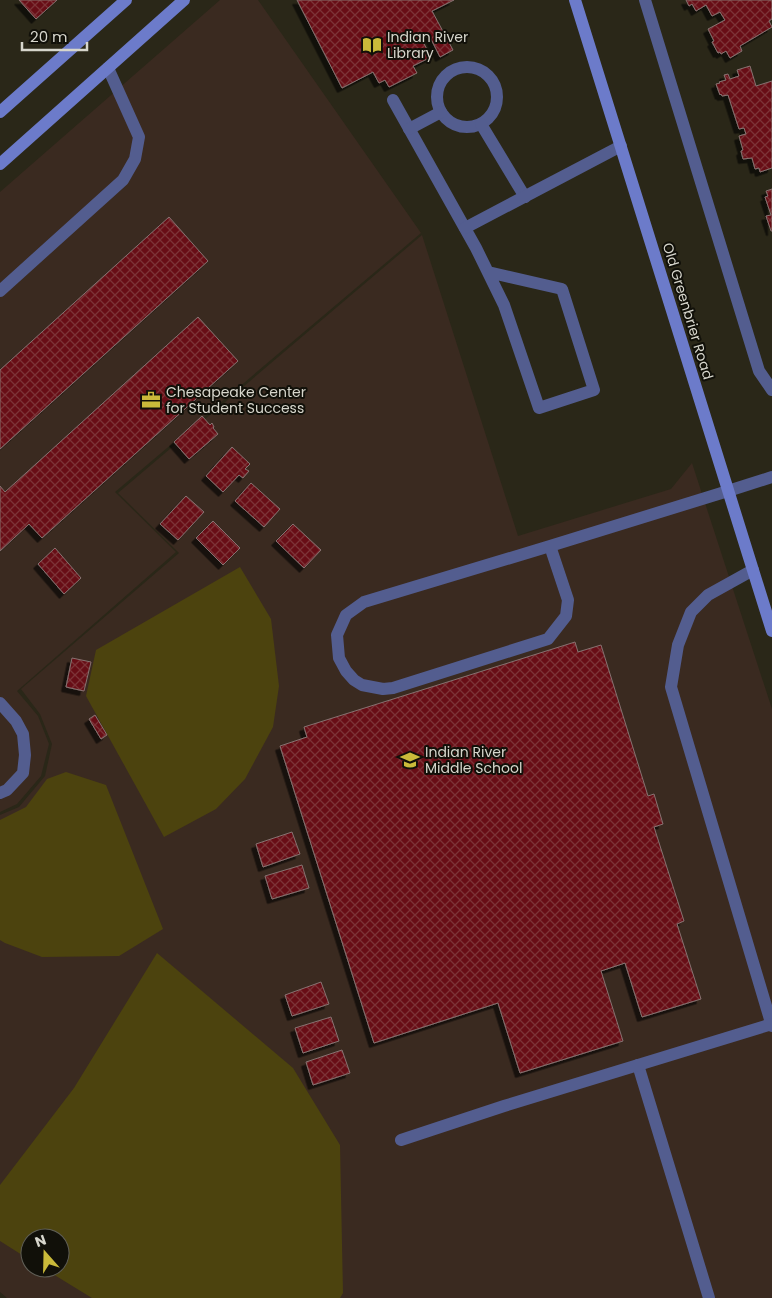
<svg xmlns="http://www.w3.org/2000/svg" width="772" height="1298" font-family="Poppins,sans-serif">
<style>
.education{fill:#3a2a20;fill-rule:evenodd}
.pitch{fill:#4c430e}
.building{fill:url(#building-cross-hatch);stroke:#877271;filter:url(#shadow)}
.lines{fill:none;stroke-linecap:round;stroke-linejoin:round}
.lane{stroke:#535d8f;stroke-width:12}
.street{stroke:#535d8f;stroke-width:12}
.secondary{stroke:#6c7bca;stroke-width:12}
.labels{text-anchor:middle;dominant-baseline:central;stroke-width:4;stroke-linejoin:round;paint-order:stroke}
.poi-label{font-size:14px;fill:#d7d6cc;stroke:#111009;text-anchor:start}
.street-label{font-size:14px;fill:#d7d6cc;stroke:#111009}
</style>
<defs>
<pattern id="building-cross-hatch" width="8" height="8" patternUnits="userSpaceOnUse" patternTransform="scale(1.25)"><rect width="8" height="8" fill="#671016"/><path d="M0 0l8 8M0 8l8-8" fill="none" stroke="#7c3237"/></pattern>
<filter id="shadow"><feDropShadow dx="-4.5" dy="4.5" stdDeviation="0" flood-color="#0009"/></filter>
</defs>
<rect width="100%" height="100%" fill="#2a2718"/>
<g class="education">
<polygon points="220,0 258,0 421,233 115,492 176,552 17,691 38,716 49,744 41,776 17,804 0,812 0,192"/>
<path d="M422 235 518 536 671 489 692 463 772 709V1298H7L0 1292V815L19 807 45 776 52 744 40 714 21 689 179 553 118 493ZM30 1238H60V1268H30Z"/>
</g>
<g class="pitch">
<polygon points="240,567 271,619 279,686 273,727 245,779 216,809 164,837 86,696 96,650"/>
<polygon points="66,772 106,785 163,929 119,956 42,957 5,943 0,940 0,820 26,807 47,779"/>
<polygon points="157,953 293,1068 340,1145 343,1293 340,1298 92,1298 43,1268 60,1268 60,1238 30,1238 30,1260 0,1241 0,1185 74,1088"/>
</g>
<g class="building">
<polygon points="19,0 57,0 36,19"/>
<polygon points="297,0 454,0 432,11 453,50 440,57 429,35 422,40 431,57 413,66 417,73 389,87 385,80 379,83 373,72 342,88"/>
<polygon points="686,0 772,0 772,19 769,21 772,27 740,46 742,51 730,58 726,51 721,54 720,52 718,53 712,42 714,41 708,29 725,20 720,12 712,16 706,5 696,11 692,4 689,6"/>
<polygon points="750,66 756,86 772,81 772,168 760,172 759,168 755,169 752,158 743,159 741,151 743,150 739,136 746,134 744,128 739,129 728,95 722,96 721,94 720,95 716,84 720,83 719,82 726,80 724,75 728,74 730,79 739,76 737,70"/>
<polygon points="772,189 772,231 771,231 766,216 771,215 765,197 768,196 766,191"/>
<polygon points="169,217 208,261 0,449 0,370"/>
<polygon points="198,317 238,361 42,538 29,524 0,551 0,486 5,492"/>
<polygon points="202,416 210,425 212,423 214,427 213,428 218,434 189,459 174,442"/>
<polygon points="232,447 250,464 245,469 249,471 243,478 239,475 223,492 206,476"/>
<polygon points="251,483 280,509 264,527 235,501"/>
<polygon points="186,496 204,512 178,540 160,524"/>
<polygon points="213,521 240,548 223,565 196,538"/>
<polygon points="293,524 321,550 304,568 276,541"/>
<polygon points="55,548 81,578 64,594 38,564"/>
<polygon points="575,642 578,652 601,645 648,796 654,794 663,824 654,827 684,921 677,924 701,999 642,1017 625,963 601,971 623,1041 520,1073 498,1003 374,1043 280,746 307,737 304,727"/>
<polygon points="72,658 91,662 84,691 66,687"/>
<polygon points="95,715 107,735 101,739 89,719"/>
<polygon points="292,832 300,854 263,867 256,844"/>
<polygon points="302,865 309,888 272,899 265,876"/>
<polygon points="321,982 329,1004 292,1016 285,995"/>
<polygon points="331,1017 339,1041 303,1053 295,1028"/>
<polygon points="342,1050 350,1073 313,1085 306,1062"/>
</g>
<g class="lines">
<g class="lane">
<circle cx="467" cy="97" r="30"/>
<polyline points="393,100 476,248 504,305 539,408 594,390 562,289 488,272"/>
<polyline points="481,124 525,197"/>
<polyline points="409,129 441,112"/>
<polyline points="465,228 621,146"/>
<polyline points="0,291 123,180 135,159 139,137 108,68"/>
<polyline points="550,546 568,600 566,616 548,639 393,688 383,689 362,685 354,680 346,671 339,658 337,635 346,615 364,602 550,546 728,491"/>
<polyline points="753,570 708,595 691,612 678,645 671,687 772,1026"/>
<polyline points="0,703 16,721 23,734 25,755 23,773 7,790 0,793"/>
<polyline points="638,1065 709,1298"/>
<polyline points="401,1140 504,1106 772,1024"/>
</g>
<g class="street">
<polyline points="645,0 759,371 772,390"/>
<polyline points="728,491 772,477"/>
</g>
<g class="secondary">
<polyline points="575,0 772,631"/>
<polyline points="0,112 126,0"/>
<polyline points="0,164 184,0"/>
</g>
</g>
<defs>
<g id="library-bare" transform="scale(1.5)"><path d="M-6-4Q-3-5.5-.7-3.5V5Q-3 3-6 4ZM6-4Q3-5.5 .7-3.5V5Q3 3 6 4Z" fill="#caba3a" stroke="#111009" stroke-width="2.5" paint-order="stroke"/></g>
<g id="office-bare" transform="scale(1.5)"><path d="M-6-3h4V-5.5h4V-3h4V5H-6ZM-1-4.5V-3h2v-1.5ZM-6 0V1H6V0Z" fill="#caba3a" stroke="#111009" stroke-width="2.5" paint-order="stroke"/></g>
<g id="school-bare" transform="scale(1.5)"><path d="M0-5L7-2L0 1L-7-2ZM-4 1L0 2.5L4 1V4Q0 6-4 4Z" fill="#caba3a" stroke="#111009" stroke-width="2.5" paint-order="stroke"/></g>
</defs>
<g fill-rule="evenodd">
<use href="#library-bare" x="372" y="45"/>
<use href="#office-bare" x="151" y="400"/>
<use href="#school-bare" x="410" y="760"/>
</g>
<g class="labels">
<g class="poi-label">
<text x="387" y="37">Indian River<tspan x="387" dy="16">Library</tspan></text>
<text x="166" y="392">Chesapeake Center<tspan x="166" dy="16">for Student Success</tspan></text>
<text x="425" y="752">Indian River<tspan x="425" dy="16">Middle School</tspan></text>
</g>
<g class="street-label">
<text transform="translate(688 311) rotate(73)">Old Greenbrier Road</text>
</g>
</g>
<g transform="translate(45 1253) rotate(340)"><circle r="24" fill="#111009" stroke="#605f57"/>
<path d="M0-4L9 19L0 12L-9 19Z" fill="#caba3a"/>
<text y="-8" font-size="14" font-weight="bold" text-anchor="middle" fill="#d7d6cc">N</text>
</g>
<path d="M22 42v8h65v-8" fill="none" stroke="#d7d6cc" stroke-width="2.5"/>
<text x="30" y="42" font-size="15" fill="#d7d6cc" stroke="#111009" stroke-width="4" paint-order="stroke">20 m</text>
</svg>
